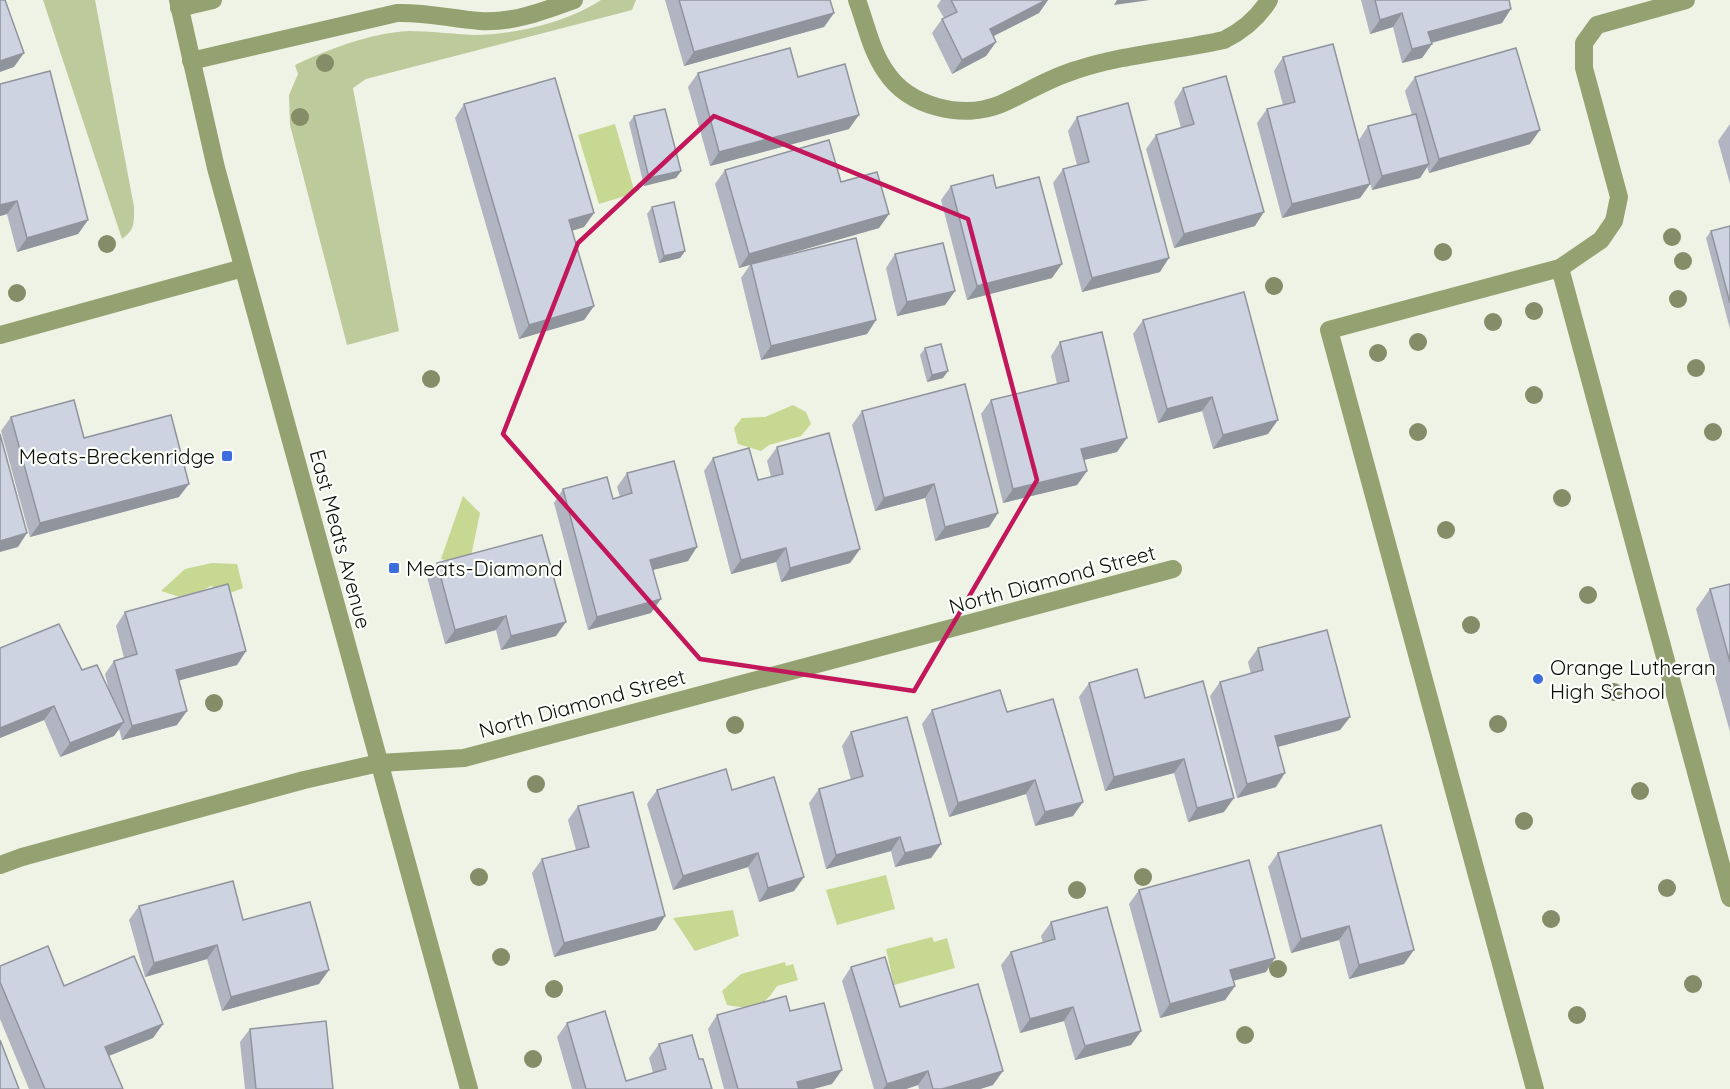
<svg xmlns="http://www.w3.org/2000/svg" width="1730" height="1089" font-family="Quicksand,sans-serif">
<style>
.green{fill:#bdca9b}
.water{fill:#c6d892}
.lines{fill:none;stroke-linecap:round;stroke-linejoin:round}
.minor{stroke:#94a271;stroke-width:18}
.tree{fill:#848c68}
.wall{fill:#b0b5c1}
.shaded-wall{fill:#90949d}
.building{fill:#cdd3e0;stroke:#90949d;stroke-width:1.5}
.marked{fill:none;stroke:#c2185b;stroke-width:4.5;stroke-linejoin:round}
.poi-dot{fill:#3d6ddd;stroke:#fdfffa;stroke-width:2}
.labels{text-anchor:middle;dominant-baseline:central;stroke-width:4.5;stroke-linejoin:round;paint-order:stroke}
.poi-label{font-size:21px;fill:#0d0f0a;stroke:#fdfffa;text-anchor:start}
.street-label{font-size:21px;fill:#0d0f0a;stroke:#fdfffa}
</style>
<rect width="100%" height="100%" fill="#eff3e6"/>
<g class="green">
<path d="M43 0H95L134 207C134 223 135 230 122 239Z"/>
<path d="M601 0H636L632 10 366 79 353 88 399 331 347 345 290 125 289 95 298 74 295 65C329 49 370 33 409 31 431 31 452 34 474 35 514 35 568 22 601 0Z"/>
</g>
<g class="water">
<polygon points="615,124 635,193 599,204 578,135"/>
<polygon points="793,405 806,412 811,424 801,436 769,445 761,451 738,444 734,428 742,418 765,417"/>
<polygon points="463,496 480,513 469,566 441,559"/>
<polygon points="212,563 237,564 243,588 230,593 211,586 186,599 161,591 185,569"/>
<polygon points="886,875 895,909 837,925 826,890"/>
<polygon points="733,910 739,936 695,951 673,918"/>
<polygon points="932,937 934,942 947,938 955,968 894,985 886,949"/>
<path d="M785 962 786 966 793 964 798 980 777 986C762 1009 753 1010 727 1005L722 991 741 974Z"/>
</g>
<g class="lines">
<g class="minor">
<polyline points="178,0 216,168 469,1089"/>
<path d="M857 0C866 24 871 51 886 72 909 107 963 120 1001 104 1026 93 1049 78 1076 70 1124 54 1175 51 1224 40 1242 31 1258 18 1269 0"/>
<polyline points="179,8 213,0"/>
<path d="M191 61 397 13C426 12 452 19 480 21 513 23 544 11 574 0"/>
<polyline points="1560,268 1730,898"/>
<polyline points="0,335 243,268"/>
<polyline points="0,865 22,857 304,780 379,763 464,758 1173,569"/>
<polyline points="1535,1089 1329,330 1560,268 1601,240 1614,221 1619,197 1584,68 1584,43 1597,25 1686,0"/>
</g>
</g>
<g class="tree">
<circle cx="325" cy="63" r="9"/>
<circle cx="300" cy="117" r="9"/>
<circle cx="1672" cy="237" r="9"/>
<circle cx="107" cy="244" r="9"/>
<circle cx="1443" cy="252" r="9"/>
<circle cx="1683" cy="261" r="9"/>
<circle cx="1274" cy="286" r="9"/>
<circle cx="17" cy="293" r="9"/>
<circle cx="1678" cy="299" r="9"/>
<circle cx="1534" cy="311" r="9"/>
<circle cx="1493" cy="322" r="9"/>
<circle cx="1418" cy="342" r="9"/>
<circle cx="1378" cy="353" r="9"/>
<circle cx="1696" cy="368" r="9"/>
<circle cx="431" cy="379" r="9"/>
<circle cx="1534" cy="395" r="9"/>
<circle cx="1418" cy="432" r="9"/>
<circle cx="1713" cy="432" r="9"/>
<circle cx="1562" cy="498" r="9"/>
<circle cx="1446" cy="530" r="9"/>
<circle cx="1588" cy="595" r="9"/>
<circle cx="1471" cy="625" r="9"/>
<circle cx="1614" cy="692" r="9"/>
<circle cx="214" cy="703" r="9"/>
<circle cx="1498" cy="724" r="9"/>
<circle cx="735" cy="725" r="9"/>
<circle cx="536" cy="784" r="9"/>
<circle cx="1640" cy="791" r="9"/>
<circle cx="1524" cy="821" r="9"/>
<circle cx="479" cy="877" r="9"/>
<circle cx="1143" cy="877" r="9"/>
<circle cx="1667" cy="888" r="9"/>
<circle cx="1077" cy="890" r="9"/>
<circle cx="1551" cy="919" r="9"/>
<circle cx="501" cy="957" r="9"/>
<circle cx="1278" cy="969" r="9"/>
<circle cx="1693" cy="984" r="9"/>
<circle cx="554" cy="989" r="9"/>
<circle cx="1577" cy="1015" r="9"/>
<circle cx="1245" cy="1035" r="9"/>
<circle cx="533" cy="1059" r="9"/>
</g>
<g class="wall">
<polygon points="665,0 830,0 834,13 824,27 684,66"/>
<polygon points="941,0 1048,0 1039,13 993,36 996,42 986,56 952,74 932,33 942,19 944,18 937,6"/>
<polygon points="1361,0 1509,0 1502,23 1432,43 1432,44 1422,58 1402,63 1393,27 1370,34"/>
<polygon points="1283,57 1370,184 1360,198 1282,218 1257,123 1267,109 1283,105 1274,71"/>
<polygon points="698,73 798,77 849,129 710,166 688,87"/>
<polygon points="1415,77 1530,144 1429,173 1427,167 1420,178 1372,190 1359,140 1368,126 1412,115 1405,91"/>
<polygon points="0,84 88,220 78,234 17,252 7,214 0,216"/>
<polygon points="1183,88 1255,226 1174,248 1146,149 1156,135 1181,128 1174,102"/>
<polygon points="464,104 594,213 584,227 572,231 594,306 584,320 519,339 455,118"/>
<polygon points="634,116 681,171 676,178 644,186 629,123"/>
<polygon points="1077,117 1160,272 1082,292 1053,183 1063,169 1077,165 1068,131"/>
<polygon points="1730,124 1730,184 1718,141"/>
<polygon points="725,170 841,182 889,214 879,228 766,260 876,320 867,334 761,360 741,278 750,265 739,268 715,184"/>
<polygon points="951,186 996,188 1052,278 967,300 941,200"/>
<polygon points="652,207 685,251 680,258 659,263 647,214"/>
<polygon points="1730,226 1730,329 1706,238 1711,231"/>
<polygon points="895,254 955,291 945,305 897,316 886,268"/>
<polygon points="1143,320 1268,434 1213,449 1202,411 1158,423 1133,334"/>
<polygon points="1060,342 1117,452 1084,460 1087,471 1077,485 1003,503 981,414 991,400 1057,384 1051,356"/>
<polygon points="925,348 943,378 927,382 920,355"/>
<polygon points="862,411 998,513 989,527 935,541 925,498 875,511 852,425"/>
<polygon points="11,417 84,438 179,497 30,537 1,431"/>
<polygon points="777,447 860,549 850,563 781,582 776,562 731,574 704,471 713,458 758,480 771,477 767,461"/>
<polygon points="627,473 688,561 653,570 651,613 588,630 554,503 563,489 613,499 620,497 617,487"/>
<polygon points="437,563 556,636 501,650 496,630 445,644 427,577"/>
<polygon points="1730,584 1730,732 1696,609 1710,589"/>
<polygon points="125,612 246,651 237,665 179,680 177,725 122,740 119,729 114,736 60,757 44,720 0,738 0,648 82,670 109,690 105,674 114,661 124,658 116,626"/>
<polygon points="1258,648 1350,717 1340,730 1278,747 1276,787 1237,798 1210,696 1220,682 1251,674 1248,662"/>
<polygon points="1089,683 1145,698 1224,812 1188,822 1174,773 1105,791 1079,697"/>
<polygon points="932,710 1007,712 1073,816 1035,826 1026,794 949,817 922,724"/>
<polygon points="851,732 941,844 931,858 895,867 891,851 826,869 809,803 819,789 851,780 842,746"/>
<polygon points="657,790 732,790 804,877 794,891 759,902 748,867 673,890 647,804"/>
<polygon points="578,806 665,916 656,930 554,957 532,873 542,859 576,850 568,820"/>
<polygon points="1278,853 1404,964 1349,979 1339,940 1291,953 1268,867"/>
<polygon points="1139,890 1266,972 1233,981 1235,986 1225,1000 1160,1018 1129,904"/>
<polygon points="139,906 243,920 319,984 222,1011 207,959 145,977 129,920"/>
<polygon points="1051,922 1141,1031 1131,1045 1075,1060 1064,1021 1020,1033 1001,965 1011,952 1043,943 1041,936"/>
<polygon points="0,966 64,986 163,1024 153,1038 109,1056 123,1089 29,1089 0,1019"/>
<polygon points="851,967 900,1007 993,1085 980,1089 919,1089 918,1085 906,1089 874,1089 842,981"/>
<polygon points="790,1011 832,1084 813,1089 724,1089 708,1029 717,1015"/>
<polygon points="567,1023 626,1081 653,1073 649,1058 659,1044 699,1059 712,1089 572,1089 557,1037"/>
<polygon points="250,1029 333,1089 245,1089 240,1042"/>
</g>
<g class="shaded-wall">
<polygon points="1046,0 1048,0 1039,13 980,43 990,29"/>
<polygon points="1117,0 1150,0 1114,5"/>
<polygon points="1511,9 1502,23 1419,46 1428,32"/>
<polygon points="834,13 824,27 684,66 694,52"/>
<polygon points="1402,13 1393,27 1370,34 1380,20"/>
<polygon points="996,42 986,56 952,74 962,60"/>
<polygon points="1432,44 1422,58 1402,63 1412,49"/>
<polygon points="24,53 14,67 0,72 0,61"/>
<polygon points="859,115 849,129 710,166 719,152"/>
<polygon points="1540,130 1530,144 1429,173 1439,159"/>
<polygon points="1429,164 1420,178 1372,190 1382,176"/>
<polygon points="681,171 676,178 644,186 649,178"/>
<polygon points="1370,184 1360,198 1282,218 1292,204"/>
<polygon points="17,201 7,214 0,216 0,205"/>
<polygon points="1264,212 1255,226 1174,248 1184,234"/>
<polygon points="594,213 584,227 560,234 569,220"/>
<polygon points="889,214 879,228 739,268 749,254"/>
<polygon points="88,220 78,234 17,252 27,238"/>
<polygon points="685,251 680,258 659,263 664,256"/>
<polygon points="1169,258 1160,272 1082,292 1092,278"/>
<polygon points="1062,264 1052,278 967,300 977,286"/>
<polygon points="955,291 945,305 897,316 907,302"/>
<polygon points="594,306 584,320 519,339 529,325"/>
<polygon points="876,320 867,334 761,360 771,346"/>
<polygon points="948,371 943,378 927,382 932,375"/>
<polygon points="1212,397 1202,411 1158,423 1167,409"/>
<polygon points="1278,420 1268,434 1213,449 1223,435"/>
<polygon points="1127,438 1117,452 1071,463 1081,449"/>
<polygon points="1087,471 1077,485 1003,503 1013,489"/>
<polygon points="189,484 179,497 30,537 40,523"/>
<polygon points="934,484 925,498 875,511 884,498"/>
<polygon points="998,513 989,527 935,541 945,527"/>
<polygon points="27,533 18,547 0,552 0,541"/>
<polygon points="697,547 688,561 641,573 650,560"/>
<polygon points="786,548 776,562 731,574 741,560"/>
<polygon points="860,549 850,563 781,582 790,568"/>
<polygon points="661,599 651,613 588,630 597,617"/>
<polygon points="506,616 496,630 445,644 455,630"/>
<polygon points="566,622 556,636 501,650 511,636"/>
<polygon points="246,651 237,665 166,684 176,670"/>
<polygon points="54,706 44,720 0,738 0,728"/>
<polygon points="187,711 177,725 122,740 132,726"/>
<polygon points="1350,717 1340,730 1266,750 1275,736"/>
<polygon points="124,722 114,736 60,757 70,743"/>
<polygon points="1184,759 1174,773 1105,791 1114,777"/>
<polygon points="1285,773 1276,787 1237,798 1247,784"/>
<polygon points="1035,780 1026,794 949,817 958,803"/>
<polygon points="1234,798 1224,812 1188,822 1197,808"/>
<polygon points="1083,802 1073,816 1035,826 1045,812"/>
<polygon points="900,837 891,851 826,869 836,855"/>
<polygon points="941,844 931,858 895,867 905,853"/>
<polygon points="758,853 748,867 673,890 683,876"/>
<polygon points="804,877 794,891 759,902 768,888"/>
<polygon points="665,916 656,930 554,957 564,943"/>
<polygon points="1349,926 1339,940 1291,953 1301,939"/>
<polygon points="217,945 207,959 145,977 154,963"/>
<polygon points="1414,950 1404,964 1349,979 1359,965"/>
<polygon points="1275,958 1266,972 1221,984 1230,970"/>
<polygon points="329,970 319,984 222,1011 231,997"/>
<polygon points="1235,986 1225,1000 1160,1018 1170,1004"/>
<polygon points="1073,1007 1064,1021 1020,1033 1030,1019"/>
<polygon points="163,1024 153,1038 96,1061 105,1047"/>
<polygon points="1141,1031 1131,1045 1075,1060 1085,1046"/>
<polygon points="842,1070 832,1084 813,1089 792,1089 797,1082"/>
<polygon points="928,1071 918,1085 906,1089 883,1089 887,1084"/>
<polygon points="1003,1071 993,1085 980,1089 942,1089"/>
</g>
<g class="building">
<polygon points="0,0 5,0 24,53 0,61"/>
<polygon points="679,0 830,0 834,13 694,52"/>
<polygon points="951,0 1046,0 990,29 996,42 962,60 942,19 957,12"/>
<polygon points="1375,0 1509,0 1511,9 1428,32 1432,44 1412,49 1402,13 1380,20"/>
<polygon points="1333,44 1370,184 1292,204 1267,109 1295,102 1283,57"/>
<polygon points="790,48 798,77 845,64 859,115 719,152 698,73"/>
<polygon points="1516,48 1540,130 1439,159 1415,77"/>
<polygon points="50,71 88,220 27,238 17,201 0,205 0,84"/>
<polygon points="1226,76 1264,212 1184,234 1156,135 1194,124 1183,88"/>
<polygon points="555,78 594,213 569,220 594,306 529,325 464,104"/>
<polygon points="1128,103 1169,258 1092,278 1063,169 1089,162 1077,117"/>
<polygon points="665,109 681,171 649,178 634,116"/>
<polygon points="1416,114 1429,164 1382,176 1368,126"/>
<polygon points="829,140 841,182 877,172 889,214 749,254 725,170"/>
<polygon points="993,175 996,188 1039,177 1062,264 977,286 951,186"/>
<polygon points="674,202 685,251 664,256 652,207"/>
<polygon points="1730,226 1730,303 1711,231"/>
<polygon points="856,238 876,320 771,346 751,264"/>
<polygon points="943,243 955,291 907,302 895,254"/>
<polygon points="1244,292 1278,420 1223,435 1212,397 1167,409 1143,320"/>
<polygon points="1102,332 1127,438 1081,449 1087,471 1013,489 991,400 1069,381 1060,342"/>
<polygon points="941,344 948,371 932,375 925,348"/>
<polygon points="965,384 998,513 945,527 934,484 884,498 862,411"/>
<polygon points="74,400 84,438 171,415 189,484 40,523 11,417"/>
<polygon points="829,433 860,549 790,568 786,548 741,560 713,458 749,448 758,480 783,474 777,447"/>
<polygon points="0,434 27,533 0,541"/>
<polygon points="674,461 697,547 650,560 661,599 597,617 563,489 607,477 613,499 632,493 627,473"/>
<polygon points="542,535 566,622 511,636 506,616 455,630 437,563"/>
<polygon points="228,584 246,651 176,670 187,711 132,726 114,661 137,654 125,612"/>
<polygon points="1730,584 1730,662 1710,589"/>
<polygon points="59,624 82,670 97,665 124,722 70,743 54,706 0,728 0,648"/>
<polygon points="1327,630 1350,717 1275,736 1285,773 1247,784 1220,682 1263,670 1258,648"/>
<polygon points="1137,669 1145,698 1203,681 1234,798 1197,808 1184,759 1114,777 1089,683"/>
<polygon points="1000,690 1007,712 1053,699 1083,802 1045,812 1035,780 958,803 932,710"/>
<polygon points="907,717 941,844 905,853 900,837 836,855 819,789 863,776 851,732"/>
<polygon points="726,769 732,790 774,777 804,877 768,888 758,853 683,876 657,790"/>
<polygon points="633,792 665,916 564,943 542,859 589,847 578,806"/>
<polygon points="1381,825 1414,950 1359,965 1349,926 1301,939 1278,853"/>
<polygon points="1249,860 1275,958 1230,970 1235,986 1170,1004 1139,890"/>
<polygon points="233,881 243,920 310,902 329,970 231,997 217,945 154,963 139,906"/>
<polygon points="1107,907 1141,1031 1085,1046 1073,1007 1030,1019 1011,952 1055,939 1051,922"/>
<polygon points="48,946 64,986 134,956 163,1024 105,1047 123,1089 45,1089 0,982 0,966"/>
<polygon points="885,957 900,1007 978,984 1003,1071 942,1089 933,1089 928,1071 887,1084 851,967"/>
<polygon points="786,996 790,1011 824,1003 842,1070 797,1082 799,1089 738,1089 717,1015"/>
<polygon points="605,1011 626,1081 666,1069 659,1044 692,1035 699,1059 703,1059 712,1089 586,1089 567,1023"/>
<polygon points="326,1021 333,1089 256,1089 250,1029"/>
<polygon points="0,1040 19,1089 0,1089"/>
</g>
<path class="marked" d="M714 116 968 219 1037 480 914 691 700 659 503 434 578 243Z"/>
<g class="poi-dot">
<rect x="221" y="450" width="12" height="12" rx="3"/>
<rect x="388" y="562" width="12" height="12" rx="3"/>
<circle cx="1538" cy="679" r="6"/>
</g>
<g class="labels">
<g class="poi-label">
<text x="215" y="456" text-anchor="end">Meats-Breckenridge</text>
<text x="406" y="568">Meats-Diamond</text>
<text x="1550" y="667">Orange Lutheran<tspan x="1550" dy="24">High School</tspan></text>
</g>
<g class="street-label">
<text transform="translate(341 539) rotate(75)">East Meats Avenue</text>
<text transform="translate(1052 579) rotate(-15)">North Diamond Street</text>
<text transform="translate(582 703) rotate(-15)">North Diamond Street</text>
</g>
</g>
</svg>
